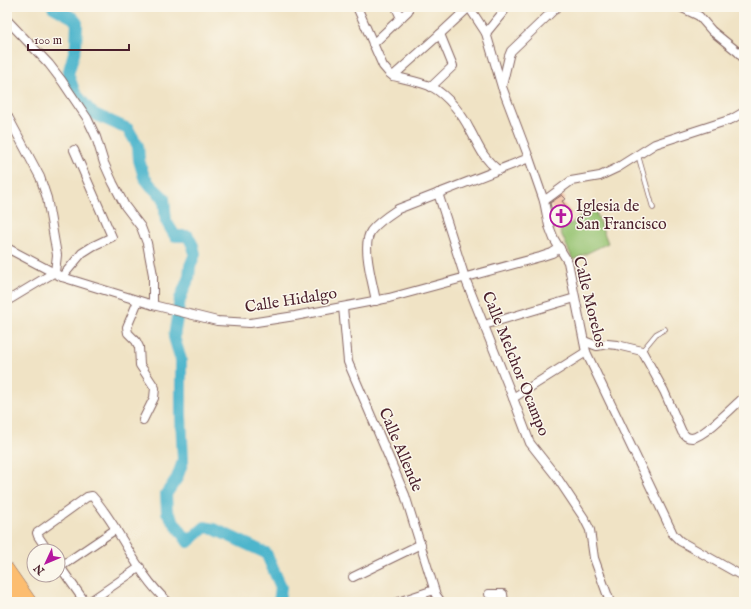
<svg xmlns="http://www.w3.org/2000/svg" width="751" height="609" font-family="'IM FELL English',serif">
<style>
.green{fill:#96c371;stroke:#70714e}
.lines{fill:none;stroke-linecap:round;stroke-linejoin:round}
.river{stroke:#4eb5cc;stroke-width:12}
.building{fill:#eda983}
.lane-casing{stroke:#846461;stroke-width:5.5}
.street-casing{stroke:#846461;stroke-width:10}
.primary-casing{stroke:#846461;stroke-width:14}
.lane{stroke:#fff;stroke-width:4}
.street{stroke:#fff;stroke-width:8}
.primary{stroke:#fcbd6f;stroke-width:13}
.labels{text-anchor:middle;dominant-baseline:central;stroke-width:3;stroke-linejoin:round;paint-order:stroke}
.poi-label{font-size:16px;fill:#4a1f2b;stroke:#fbf7ec;text-anchor:start}
.street-label{font-size:16px;fill:#4a1f2b;stroke:#fbf7ec}
</style>
<rect width="100%" height="100%" fill="#fbf7ec"/>
<filter id="ink" filterUnits="userSpaceOnUse"><feTurbulence type="fractalNoise" baseFrequency=".025" numOctaves="2"/><feDisplacementMap in="SourceGraphic" scale="8" xChannelSelector="R" yChannelSelector="G"/><feConvolveMatrix kernelMatrix="1 2 1 2 8 2 1 2 1" color-interpolation-filters="sRGB"/></filter>
<filter id="wash" filterUnits="userSpaceOnUse"><feTurbulence type="fractalNoise" baseFrequency=".012" numOctaves="4" result="noise"/><feDisplacementMap in="SourceGraphic" scale="16" xChannelSelector="R" yChannelSelector="G"/><feGaussianBlur stdDeviation="0.9" result="paint"/><feColorMatrix in="noise" values="0 0 0 0 0 0 0 0 0 0 0 0 0 0 0 0 0 1.4 0 .05"/><feComposite in="paint" operator="in"/></filter>
<g filter="url(#wash)">
<rect width="100%" height="100%" fill="#f0e3c5"/>
<polygon class="green" points="594,207 608,243 573,260 560,231"/>
<g class="lines">
<polyline class="river" points="53,7 73,18 77,23 76,46 68,74 75,93 92,113 128,129 138,146 139,160 144,177 151,186 164,198 166,221 175,236 188,236 193,246 195,254 190,266 189,277 180,299 174,337 181,360 181,416 183,461 177,478 166,494 167,512 188,542 205,527 214,529 266,553 281,587 279,602"/>
</g>
<g id="blocks">
<polygon class="building" points="562,195 566,199 562,201 571,213 560,223 551,207 550,203"/>
</g>
</g>
<g filter="url(#ink)">
<use href="#blocks" fill-opacity="0" stroke="#846461" stroke-width="1"/>
<g class="lines">
<g class="lane-casing">
<g id="lane">
<polyline points="291,8 293,7"/>
<polyline points="638,155 653,208"/>
<polyline points="642,351 656,334 665,329"/>
<polyline points="7,411 9,413 7,419"/>
</g>
</g>
<g class="street-casing">
<g id="street">
<path d="M357 7 383 66 389 73 393 76C405 79 421 82 432 87 448 96 462 114 470 130 480 148 482 157 498 170"/>
<polyline points="396,7 401,18"/>
<polyline points="469,7 486,33 502,87 529,158 544,201 549,226 554,239 568,262 586,352 673,534 680,541 744,577"/>
<polyline points="680,7 699,16 712,31 738,52 744,59"/>
<polyline points="7,20 49,64 62,81 87,118 96,137 104,163 113,183 125,206 141,227 147,243 153,275 153,305"/>
<polyline points="486,33 504,11"/>
<polyline points="373,44 408,11"/>
<polyline points="393,76 440,34 469,7"/>
<polyline points="502,86 509,56 511,51 557,7"/>
<polyline points="431,87 453,66 440,34"/>
<polyline points="7,115 40,177 47,198 57,255 55,272"/>
<polyline points="438,193 465,278 513,398 530,443 556,476 584,518 590,530 594,558 610,602"/>
<polyline points="544,201 571,181 600,176 617,168 655,144 732,119 744,112"/>
<polyline points="7,248 62,277 153,305 217,321 250,323 295,316 389,298 540,257 552,253 560,248"/>
<polyline points="62,277 82,253 93,246 112,237 74,150"/>
<polyline points="7,301 55,272"/>
<polyline points="138,301 127,327 128,333 136,341 139,347 140,365 155,388 154,398 143,420"/>
<path d="M376 301C373 284 361 245 371 231 378 222 389 215 398 209L529 158"/>
<polyline points="343,307 348,362 405,495 436,595 441,602"/>
<polyline points="484,325 575,298"/>
<path d="M584 341 597 346 607 344 617 345 642 351 664 391 682 432C685 436 687 438 692 438 705 436 733 407 744 397"/>
<polyline points="513,398 586,352"/>
<path d="M48 551 38 536 37 533 87 497 92 496C121 528 135 573 168 602"/>
<polyline points="58,564 85,602"/>
<polyline points="60,567 116,529"/>
<polyline points="353,577 421,544"/>
<polyline points="489,594 503,594 504,602"/>
<polyline points="89,602 140,567"/>
<polyline points="398,602 434,590"/>
</g>
</g>
<g class="primary-casing">
<g id="primary">
<polyline points="7,569 30,602"/>
<polyline points="7,587 17,602"/>
</g>
</g>
<use href="#lane" class="lane"/>
<use href="#street" class="street"/>
<use href="#primary" class="primary"/>
</g>
</g>
<defs>
<g id="church-ring" transform="scale(1.15)"><circle r="9.5" fill="#fbf7ec" stroke="#b5179e" stroke-width="1.5"/><path d="M-1.2-6h2.4v3.5h3.3v2.4h-3.3V6h-2.4V-.1h-3.3v-2.4h3.3Z" fill="#b5179e"/></g>
</defs>
<g fill-rule="evenodd">
<use href="#church-ring" x="561" y="216"/>
</g>
<g class="labels">
<g class="poi-label">
<text x="576" y="207">Iglesia de<tspan x="576" dy="18">San Francisco</tspan></text>
</g>
<g class="street-label">
<text transform="translate(291 301) rotate(-9)">Calle Hidalgo</text>
<text transform="translate(589 302) rotate(76)">Calle Morelos</text>
<text transform="translate(515 364) rotate(68)">Calle Melchor Ocampo</text>
<text transform="translate(400 450) rotate(67)">Calle Allende</text>
</g>
</g>
<rect width="751" height="609" fill="none" stroke="#fbf7ec" stroke-width="24"/>
<g transform="translate(46 563) rotate(226)"><circle r="19" fill="#fbf7ec" stroke="#b4a19f"/>
<path d="M0-3L7 15L0 10L-7 15Z" fill="#b5179e"/>
<text y="-6" font-size="11" font-weight="bold" text-anchor="middle" fill="#4a1f2b">N</text>
</g>
<path d="M28 44v6h101v-6" fill="none" stroke="#4a1f2b" stroke-width="2"/>
<text x="34" y="44" font-size="12" fill="#4a1f2b" stroke="#fbf7ec" stroke-width="3" paint-order="stroke">100 m</text>
</svg>
